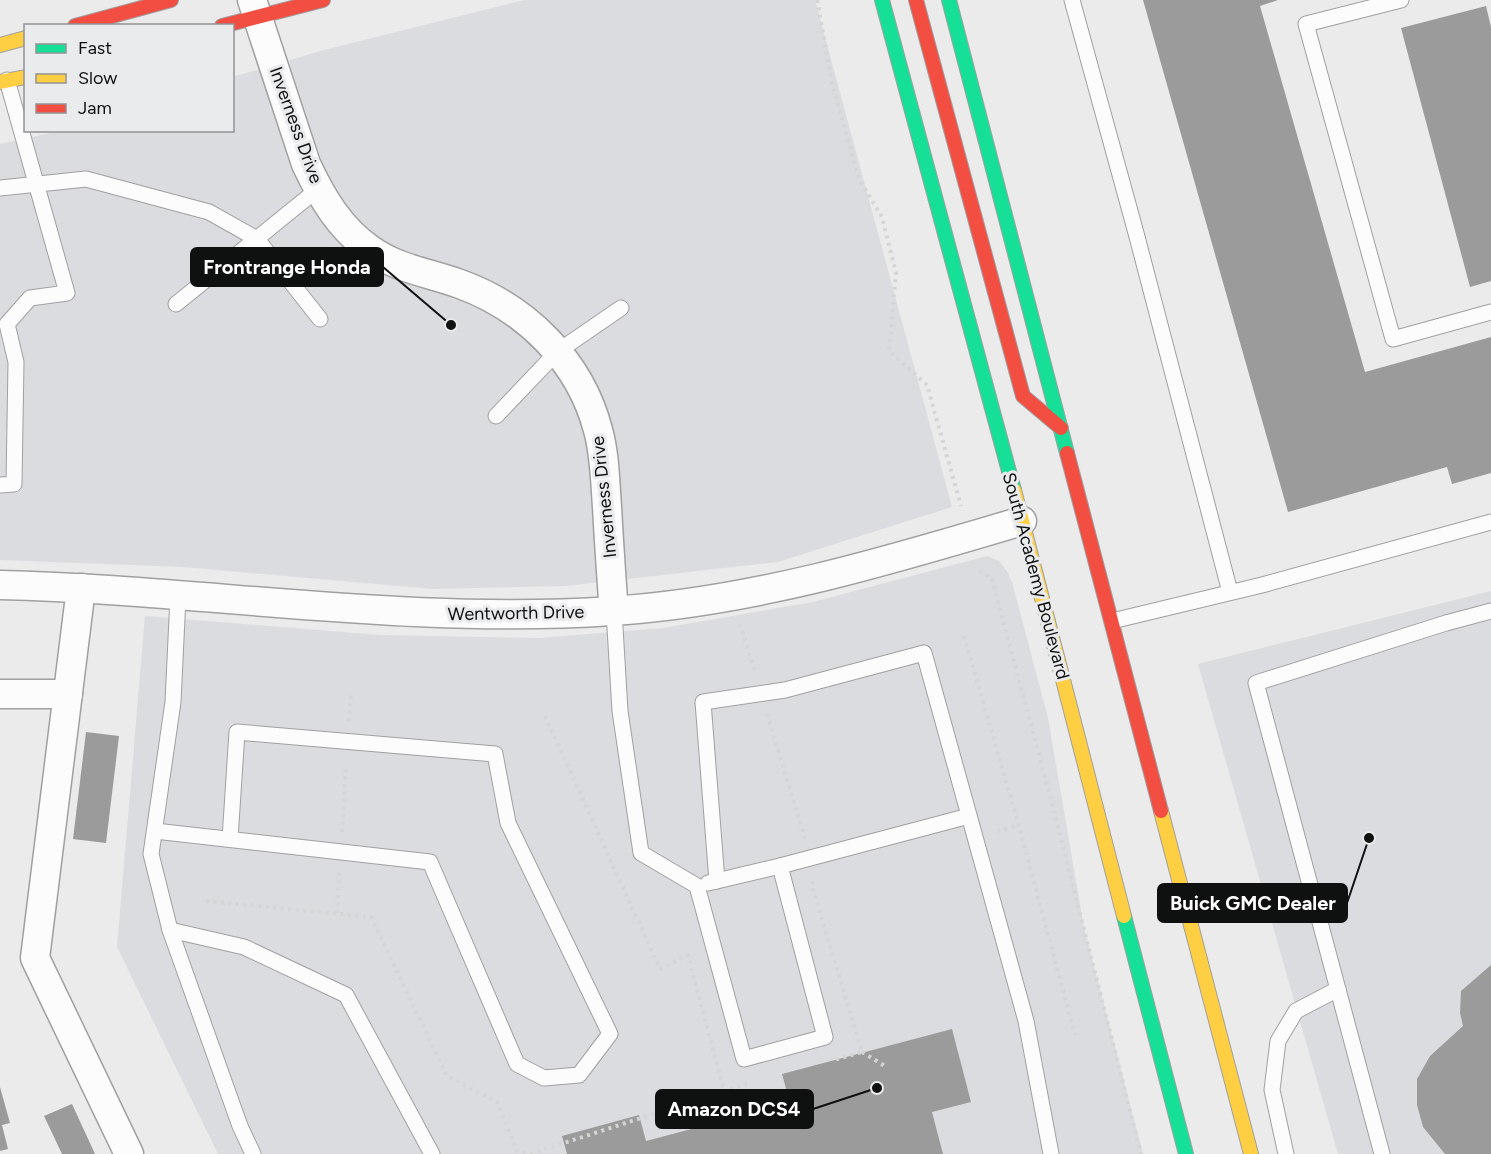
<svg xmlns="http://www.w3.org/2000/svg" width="1491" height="1154" font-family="Figtree,sans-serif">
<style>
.built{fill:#dadce0}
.building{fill:#9b9b9b}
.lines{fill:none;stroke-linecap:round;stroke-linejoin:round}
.lane-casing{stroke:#a0a0a0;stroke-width:17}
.street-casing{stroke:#a0a0a0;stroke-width:31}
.fast-casing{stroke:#a0a0a0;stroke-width:16}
.slow-casing{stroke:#a0a0a0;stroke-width:16}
.jam-casing{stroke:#a0a0a0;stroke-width:16}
.path{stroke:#d4d5d5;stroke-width:4;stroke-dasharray:3 4.5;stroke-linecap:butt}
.lane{stroke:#fcfcfc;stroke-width:15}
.street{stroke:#fcfcfc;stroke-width:28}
.fast{stroke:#16e098;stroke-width:14}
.slow{stroke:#ffcf43;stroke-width:14}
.jam{stroke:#f24e42;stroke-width:14}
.labels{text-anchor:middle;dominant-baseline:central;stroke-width:6;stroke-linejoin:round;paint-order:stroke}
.street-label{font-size:18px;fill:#0f1010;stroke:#eaebec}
.leader{fill:none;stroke:#0f1010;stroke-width:2}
.callout-dot{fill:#0f1010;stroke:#eaebec;stroke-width:2}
.callout{fill:#0f1010;stroke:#0f1010;stroke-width:2}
.callout-label{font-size:20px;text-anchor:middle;font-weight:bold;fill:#fff}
</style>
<rect width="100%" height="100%" fill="#ebebeb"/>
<g class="built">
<polygon points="524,0 815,0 952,507 778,562 565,586 433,589 183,567 0,560 0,144 60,131 232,130 233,77 324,50"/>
<polygon points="987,556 999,561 1007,571 1012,582 1048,718 1084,928 1143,1154 218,1154 117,947 145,616 380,635 539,638 663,628 813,602"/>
<polygon points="1491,591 1491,1154 1338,1154 1198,664"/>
</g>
<g class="building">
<polygon points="1143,0 1278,0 1260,6 1365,372 1491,337 1491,473 1452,484 1447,467 1288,512"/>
<polygon points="1486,6 1491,27 1491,281 1470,287 1401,28"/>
<polygon points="86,732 119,736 106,843 73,839"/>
<polygon points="1491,965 1491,1154 1445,1154 1423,1127 1417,1105 1417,1079 1430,1056 1463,1026 1460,1013 1461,991"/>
<polygon points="952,1029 971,1102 932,1112 943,1154 567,1154 562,1136 639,1115 646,1141 790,1103 782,1074"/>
<polygon points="0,1087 10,1123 2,1125 8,1149 0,1151"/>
<polygon points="72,1104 95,1154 62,1154 44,1116"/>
</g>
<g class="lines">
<g class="lane-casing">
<g id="lane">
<polyline points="1072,0 1136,233 1230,592"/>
<polyline points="1401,0 1306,24 1393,339 1491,312"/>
<polyline points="0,188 86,179 209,212 257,239 320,319"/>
<polyline points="176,304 318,189"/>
<polyline points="496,416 557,352 621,308"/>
<polyline points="0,485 14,484 16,362 7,324 30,298 67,293 7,80"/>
<polyline points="178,597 173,702 151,854 170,930 240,1126 253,1154"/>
<polyline points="614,611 620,711 641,853 697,886 744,1059 825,1037 780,866"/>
<polyline points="1112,621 1262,585 1491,522"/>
<polyline points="155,831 430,862 517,1064 544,1078 579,1075 610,1034 508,823 495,754 237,732 230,839"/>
<polyline points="717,881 703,702 785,690 924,653 1026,1021 1051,1154"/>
<polyline points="708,883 780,866 969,816"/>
<polyline points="170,930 244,947 346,995 432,1154"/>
<polyline points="1286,1154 1272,1090 1278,1041 1296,1011 1338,989"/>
<polyline points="1382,1154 1256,683 1446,623 1491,611"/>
</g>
</g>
<g class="street-casing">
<g id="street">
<path d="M252 0 306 164C322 198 340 229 371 250 398 269 430 273 460 284 526 308 580 361 598 430 605 455 605 481 607 507 609 542 611 576 614 611"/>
<path d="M0 585C204 590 407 625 612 611 752 602 888 561 1022 521"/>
<polyline points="81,588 35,958 129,1154"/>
<polyline points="0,694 68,694"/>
</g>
</g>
<g class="fast-casing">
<g id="fast">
<polyline points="882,0 1014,490"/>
<polyline points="949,0 1067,453"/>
<polyline points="1124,916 1186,1154"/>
</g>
</g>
<g class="slow-casing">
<g id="slow">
<polyline points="0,45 26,38"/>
<polyline points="0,82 26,77"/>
<polyline points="1014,490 1124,916"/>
<polyline points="1161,811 1251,1154"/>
</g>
</g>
<g class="jam-casing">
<g id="jam">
<polyline points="916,0 1023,396 1061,428"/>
<polyline points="75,26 171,0"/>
<polyline points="222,26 323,0"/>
<polyline points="1067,453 1161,811"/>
</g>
</g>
<g class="path">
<polyline points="817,0 832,83 859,179 882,217 896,273 889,351 927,385 961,506"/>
<polyline points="979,571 992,579 1055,815 1141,1154"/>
<polyline points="740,624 755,672"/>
<polyline points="964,636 1019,826 1075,1035"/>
<polyline points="767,714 805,839"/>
<polyline points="545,716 660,969 688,955 724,1091"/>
<polyline points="349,721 351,691"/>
<polyline points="997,831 1019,826"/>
<polyline points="342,832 346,764"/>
<polyline points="813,881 812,886 862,1052 834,1060"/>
<polyline points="206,901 371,917 447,1076 497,1102 517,1151 528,1154"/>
<polyline points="337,913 339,872"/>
<polyline points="862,1052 885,1066"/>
<polyline points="530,1154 749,1083"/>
</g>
<use href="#lane" class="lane"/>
<use href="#street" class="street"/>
<use href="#fast" class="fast"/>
<use href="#slow" class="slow"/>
<use href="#jam" class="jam"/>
</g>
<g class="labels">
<g class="street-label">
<text transform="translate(296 125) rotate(70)">Inverness Drive</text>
<text transform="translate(604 497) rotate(-96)">Inverness Drive</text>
<text transform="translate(1036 576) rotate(75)">South Academy Boulevard</text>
<text transform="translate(516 613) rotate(-1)">Wentworth Drive</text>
</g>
</g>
<path class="leader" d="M451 325L383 267M1369 838L1347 903M877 1088L813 1109"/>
<g class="callout-dot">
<circle cx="451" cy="325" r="6"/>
<circle cx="1369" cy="838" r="6"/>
<circle cx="877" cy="1088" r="6"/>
</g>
<g class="callout">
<rect x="191" y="248" width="192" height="38" rx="6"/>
<rect x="1158" y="884" width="189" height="38" rx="6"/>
<rect x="656" y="1090" width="157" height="38" rx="6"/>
</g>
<g class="callout-label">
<text x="287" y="274">Frontrange Honda</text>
<text x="1253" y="910">Buick GMC Dealer</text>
<text x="734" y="1116">Amazon DCS4</text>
</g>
<rect x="24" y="24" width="210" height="108" fill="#eaebec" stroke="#929394" stroke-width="1.5"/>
<rect x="36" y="44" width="30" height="9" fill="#16e098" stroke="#929394" stroke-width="1.5"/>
<text x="78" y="54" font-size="18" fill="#0f1010">Fast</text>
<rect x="36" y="74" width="30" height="9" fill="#ffcf43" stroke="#929394" stroke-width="1.5"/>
<text x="78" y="84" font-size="18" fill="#0f1010">Slow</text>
<rect x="36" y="104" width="30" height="9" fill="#f24e42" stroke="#929394" stroke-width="1.5"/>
<text x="78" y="114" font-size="18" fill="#0f1010">Jam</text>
</svg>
